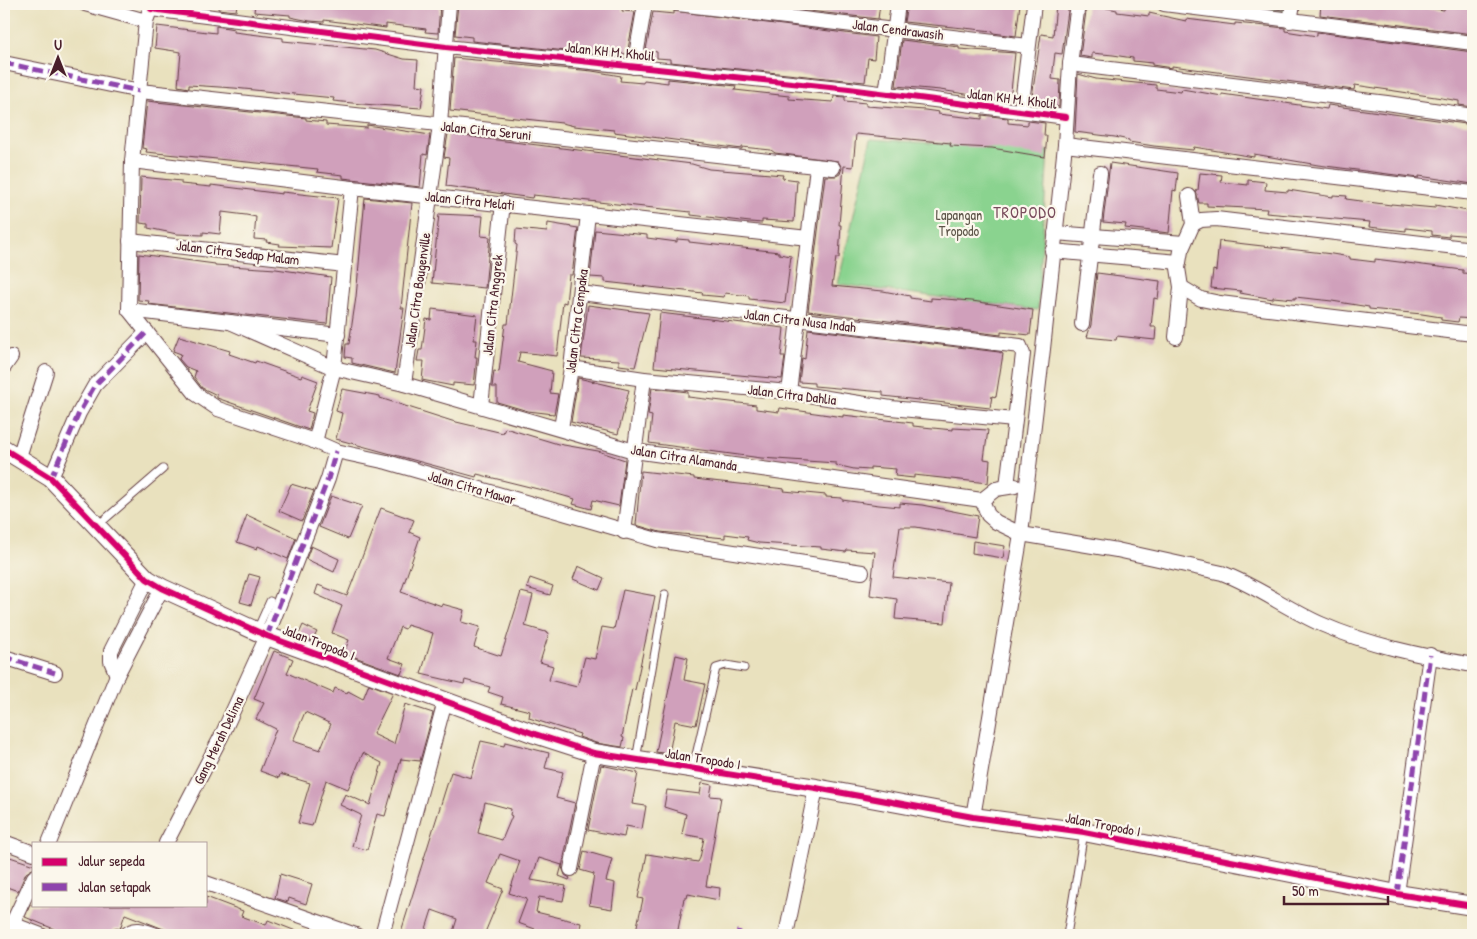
<svg xmlns="http://www.w3.org/2000/svg" width="1477" height="939" font-family="'Patrick Hand',sans-serif">
<style>
.green{fill:#8ad38f;stroke:#6a795d}
.building{fill:#d0a0bb;fill-rule:evenodd}
.lines{fill:none;stroke-linecap:round;stroke-linejoin:round}
.service-casing{stroke:#623c41;stroke-width:9}
.minor-casing{stroke:#623c41;stroke-width:16}
.tertiary-casing{stroke:#623c41;stroke-width:20}
.service{stroke:#fff;stroke-width:7}
.minor{stroke:#fff;stroke-width:14}
.tertiary{stroke:#fff;stroke-width:18}
.quiet{stroke:#8e44ad;stroke-width:5;stroke-dasharray:10 5;stroke-linecap:butt}
.cycleway-casing{stroke:#fbf7ec;stroke-width:9}
.cycleway{stroke:#d6006c;stroke-width:6}
.labels{text-anchor:middle;dominant-baseline:central;stroke-width:4.5;stroke-linejoin:round;paint-order:stroke}
.street-label{font-size:14px;fill:#4a1f2b;stroke:#fbf7ec}
.park-label{font-size:14px;fill:#5d5549;stroke:#fbf7ec}
.quarter-label{font-size:16px;letter-spacing:1px;fill:#794c5d;stroke:#fbf7ec}
</style>
<rect width="100%" height="100%" fill="#fbf7ec"/>
<filter id="ink" filterUnits="userSpaceOnUse"><feTurbulence type="fractalNoise" baseFrequency=".02" numOctaves="2"/><feDisplacementMap in="SourceGraphic" scale="10" xChannelSelector="R" yChannelSelector="G"/><feConvolveMatrix kernelMatrix="1 2 1 2 8 2 1 2 1" color-interpolation-filters="sRGB"/></filter>
<filter id="wash" filterUnits="userSpaceOnUse"><feTurbulence type="fractalNoise" baseFrequency=".0096" numOctaves="4" result="noise"/><feDisplacementMap in="SourceGraphic" scale="20" xChannelSelector="R" yChannelSelector="G"/><feGaussianBlur stdDeviation="1.12" result="paint"/><feColorMatrix in="noise" values="0 0 0 0 0 0 0 0 0 0 0 0 0 0 0 0 0 1.4 0 .05"/><feComposite in="paint" operator="in"/></filter>
<g filter="url(#wash)">
<rect width="100%" height="100%" fill="#e9e1be"/>
<g class="green">
<polygon points="1164,4 1293,4 1290,21"/>
<polygon points="871,139 1048,151 1038,310 838,284"/>
</g>
<g id="blocks">
<g class="building">
<polygon points="219,4 237,4 236,11 218,9"/>
<polygon points="255,4 346,4 401,9 401,4 440,4 438,33 425,32 426,29 386,24 386,28 324,20 324,22 310,21 290,17 290,15 254,12"/>
<polygon points="458,4 612,5 623,6 622,11 635,12 627,54 595,51 594,54 472,41 472,37 455,35"/>
<polygon points="749,4 880,4 878,19"/>
<polygon points="907,4 951,4 995,8 996,4 1020,4 1016,36 993,33 993,31 904,22"/>
<polygon points="1056,4 1069,4 1062,54 1055,53 1052,79 1060,80 1059,107 1031,104 1041,34 1053,36"/>
<polygon points="1087,4 1117,10 1117,12 1149,16 1149,13 1186,21 1186,19 1235,25 1235,23 1266,26 1285,28 1285,31 1317,36 1317,32 1473,52 1473,107 1459,105 1459,101 1442,98 1355,85 1354,90 1172,66 1172,68 1152,65 1152,63 1133,61 1133,58 1113,55 1092,53 1092,58 1080,56"/>
<polygon points="1270,4 1284,4 1283,10 1269,8"/>
<polygon points="1321,4 1400,4 1444,10 1445,4 1473,4 1473,34 1320,15"/>
<polygon points="674,11 876,37 874,59 868,58 865,82 670,62 670,59 657,58 657,52 646,50 653,12 674,14"/>
<polygon points="157,26 216,33 216,26 234,29 234,32 283,38 283,41 375,50 404,59 418,60 416,85 424,86 421,108 362,104 333,101 334,98 234,88 189,85 189,88 178,86 181,52 155,48"/>
<polygon points="902,40 959,47 959,49 1015,53 1010,101 940,90 896,86"/>
<polygon points="454,58 592,71 621,76 620,81 643,83 644,80 668,83 668,79 736,86 735,90 789,96 789,99 833,102 834,96 845,97 845,101 866,103 866,106 925,110 939,112 938,114 982,119 982,115 1008,118 1008,123 1028,125 1028,121 1045,123 1044,136 1047,136 1045,157 992,148 950,146 951,143 856,134 853,167 844,166 839,225 841,225 840,241 839,258 836,258 832,286 883,291 910,296 910,298 931,301 931,298 972,301 1033,310 1030,335 1001,332 1001,335 808,311 825,176 836,176 840,174 842,168 838,161 775,153 771,150 742,147 742,149 614,132 614,130 574,126 562,123 450,111"/>
<polygon points="1078,74 1096,79 1156,85 1156,89 1181,92 1182,89 1222,96 1222,94 1327,109 1328,105 1473,125 1473,184 1419,176 1419,178 1318,165 1254,154 1254,157 1194,147 1193,150 1154,146 1129,142 1129,140 1115,137 1075,132"/>
<polygon points="147,101 306,118 306,120 326,122 326,125 367,128 367,125 430,135 427,155 423,154 420,187 343,178 343,175 317,172 318,169 146,152 147,149 142,148"/>
<polygon points="448,134 692,164 709,169 783,175 782,178 797,180 794,222 762,220 762,223 750,222 691,215 691,212 533,195 532,198 446,186 449,158 444,157"/>
<polygon points="1110,163 1178,173 1176,191 1173,190 1169,233 1125,228 1126,224 1103,222"/>
<polygon points="1200,173 1222,175 1221,182 1248,185 1248,180 1266,182 1265,190 1288,192 1288,190 1333,197 1333,195 1347,196 1346,199 1391,205 1391,204 1435,208 1435,205 1473,212 1473,236 1449,234 1449,237 1432,235 1432,231 1406,228 1406,231 1369,227 1370,222 1266,213 1267,209 1207,206 1207,203 1199,203 1196,191 1198,190"/>
<polygon points="141,177 181,181 181,184 211,187 211,185 282,194 282,192 338,198 331,248 279,246 280,244 266,242 267,240 254,239 256,217 246,215 222,212 220,234 203,232 203,235 177,234 148,228 148,224 140,223"/>
<polygon points="365,198 412,203 401,308 404,308 395,373 352,363 352,358 345,357 346,344 349,344 356,297"/>
<polygon points="439,214 483,216 481,236 490,237 485,288 432,283"/>
<polygon points="548,223 578,228 572,275 569,275 566,303 563,302 557,356 520,352 518,362 552,371 550,393 558,394 554,414 528,411 497,402 497,387 492,387 494,371 499,372 505,324 508,324 517,245 515,244 516,229 547,232"/>
<polygon points="595,230 647,235 647,238 677,242 677,239 689,240 689,242 779,252 779,254 791,256 785,303 749,299 749,296 725,293 724,297 702,295 703,293 605,282 605,278 590,277"/>
<polygon points="1219,241 1332,254 1350,257 1350,259 1375,262 1375,259 1463,270 1463,273 1473,274 1473,319 1459,318 1458,322 1441,320 1441,317 1422,314 1369,309 1369,307 1332,301 1295,297 1295,299 1273,297 1273,299 1240,293 1241,291 1211,288 1213,270 1216,271"/>
<polygon points="139,254 215,264 215,265 276,269 331,277 327,324 148,304 149,301 138,300"/>
<polygon points="1097,273 1160,281 1158,299 1154,298 1151,327 1156,327 1155,340 1117,336 1116,340 1087,337 1091,325"/>
<polygon points="588,305 649,313 635,367 619,365 619,360 581,358"/>
<polygon points="432,309 477,315 474,340 477,340 475,357 477,357 474,385 453,383 453,386 422,380 424,361 417,361 419,350 422,350 426,319 431,320"/>
<polygon points="660,313 784,328 781,356 785,356 782,379 654,367"/>
<polygon points="808,329 999,352 1003,354 996,397 992,396 990,408 883,396 883,392 814,386 814,383 799,382 802,358 805,359"/>
<polygon points="179,336 230,351 229,354 255,363 256,361 301,377 302,375 318,381 307,411 313,413 309,430 217,398 217,395 202,388 194,377 196,371 186,367 179,359 181,354 173,351"/>
<polygon points="578,378 629,390 618,434 571,422"/>
<polygon points="652,388 688,392 688,397 756,405 756,409 779,412 780,408 843,417 843,415 913,423 913,426 953,430 953,428 988,430 984,459 990,460 988,483 914,475 914,478 895,476 896,469 870,467 870,470 854,469 836,465 836,463 761,458 649,443 652,416 648,415"/>
<polygon points="342,389 380,396 380,398 452,421 503,433 505,428 558,444 598,451 625,460 619,506 593,500 591,509 573,504 575,499 550,492 477,474 476,477 336,439 342,413 336,411"/>
<polygon points="641,471 694,477 694,479 785,489 784,491 826,495 826,497 842,498 842,500 879,505 900,507 900,503 922,505 978,516 975,537 916,527 900,527 893,577 949,583 945,623 895,619 897,599 870,595 875,552 847,550 846,552 821,549 821,547 759,543 747,540 748,537 725,534 725,538 660,532 636,525"/>
<polygon points="291,484 314,491 302,521 279,511"/>
<polygon points="331,496 362,506 348,539 319,527"/>
<polygon points="381,508 414,520 409,532 420,537 401,592 442,606 442,604 464,610 461,622 480,627 474,647 501,656 521,592 533,595 525,626 549,633 540,662 553,666 549,680 577,687 585,657 595,659 602,627 614,629 623,590 655,596 635,690 632,689 622,737 624,738 622,747 596,743 579,737 580,734 529,718 530,711 501,704 503,697 488,692 490,687 465,680 464,684 421,674 433,633 407,625 405,629 400,627 388,658 405,664 401,674 344,653 349,640 332,633 342,606 315,594 318,585 347,596"/>
<polygon points="247,515 296,538 288,559 258,546 257,549 237,542"/>
<polygon points="973,541 1005,546 1003,558 972,553"/>
<polygon points="311,546 339,559 334,572 306,559"/>
<polygon points="578,566 604,578 599,590 573,579"/>
<polygon points="249,574 260,577 251,605 240,602"/>
<polygon points="530,578 553,586 550,595 527,588"/>
<polygon points="303,625 317,632 312,641 298,636"/>
<path d="M274 651 293 659 287 673 333 693 335 688 347 693 348 691 363 699 369 684 393 693 373 734 394 744 405 704 433 713 420 761 401 759 385 816 377 814 367 850 352 846 361 815 340 805 345 794 370 805 382 763 363 753 348 789 326 780 312 826 298 823 310 783 280 774 279 778 260 771 276 729 256 719 264 703 254 699ZM305 712 331 724 320 750 293 741Z"/>
<polygon points="676,655 688,658 684,680 705,684 696,725 675,721 669,754 656,752"/>
<path d="M481 741 504 746 505 742 549 753 545 768 563 772 556 798 575 803 562 867 565 875 570 878 569 880 559 876 562 865 539 858 531 880 566 886 563 901 539 897 536 912 581 923 579 935H537L538 930 518 923 527 899 509 893 520 861 500 854 488 883 503 889 484 935H452L457 919 432 910 424 935H400L451 772 471 778ZM485 802 511 809 510 815 512 816 502 840 478 833Z"/>
<polygon points="601,765 638,773 632,804 646,806 642,829 626,826 624,837 588,830"/>
<polygon points="702,783 712,785 710,796 721,797 706,886 720,888 719,900 688,894 687,898 684,898 677,935 635,935 643,899 638,898 647,854 698,862 700,858 704,838 682,834 686,814 664,807 667,790 700,794"/>
<polygon points="584,851 612,859 606,881 615,883 612,909 589,905 594,874 580,870"/>
<polygon points="4,855 34,865 34,868 26,873 18,891 4,886"/>
<polygon points="280,874 312,884 306,904 289,898 288,902 275,898"/>
<polygon points="206,897 243,911 241,916 266,925 268,920 306,935 179,935 125,914 120,929 114,928 112,935 52,935 54,929 25,917 30,905 206,905"/>
</g>
</g>
</g>
<g filter="url(#ink)">
<use href="#blocks" fill-opacity="0" stroke="#623c41" stroke-width="1"/>
<g class="lines">
<g class="service-casing">
<g id="service">
<polyline points="97,526 163,469"/>
<polyline points="257,630 270,601"/>
<polyline points="636,760 665,594"/>
<polyline points="693,768 716,668 726,665 744,668"/>
<polyline points="1067,935 1084,832"/>
</g>
</g>
<g class="minor-casing">
<g id="minor">
<polyline points="85,4 146,21"/>
<polyline points="678,4 1028,46"/>
<polyline points="1164,4 1473,43"/>
<polyline points="151,9 446,47 849,89 1066,117"/>
<polyline points="1290,21 1293,4"/>
<polyline points="4,63 140,91 833,168"/>
<polyline points="1070,64 1387,103 1473,116"/>
<polyline points="634,67 645,4"/>
<polyline points="886,94 898,4"/>
<polyline points="1021,111 1034,4"/>
<polyline points="1065,145 1473,193"/>
<polyline points="132,161 352,188 808,238"/>
<polyline points="1193,224 1201,220 1216,219 1473,249"/>
<polyline points="1055,233 1184,243"/>
<polyline points="130,241 345,265"/>
<polyline points="1052,251 1179,262"/>
<polyline points="1181,287 1201,299 1220,303 1473,334"/>
<polyline points="580,293 1020,346 1023,354 1007,486"/>
<polyline points="129,310 196,394 218,409 311,440 336,451 387,462 657,540 862,572"/>
<polyline points="129,310 132,161 146,21 152,4"/>
<polyline points="129,310 338,335"/>
<polyline points="230,322 334,368 404,384 634,451 982,500"/>
<polyline points="1082,324 1100,173"/>
<polyline points="1176,337 1181,287 1178,268 1181,251 1193,224 1189,196"/>
<polyline points="4,367 11,357"/>
<polyline points="571,368 644,379 789,392 891,408 1014,420"/>
<polyline points="404,384 440,125 449,4"/>
<polyline points="789,392 817,167"/>
<polyline points="481,406 503,203"/>
<polyline points="561,428 571,368 588,214"/>
<polyline points="315,442 334,368 352,188"/>
<polyline points="19,457 46,372"/>
<polyline points="51,478 79,413 95,385 147,332"/>
<path d="M982 500 988 515 996 522 1021 534 1117 550 1222 573C1257 586 1287 609 1321 624 1369 645 1422 656 1473 665"/>
<polyline points="982,500 996,489 1015,486"/>
<polyline points="624,532 644,379"/>
<polyline points="4,657 55,673"/>
<polyline points="117,675 111,661 111,651 147,579"/>
<polyline points="973,817 1021,534 1043,349 1065,145 1070,64 1078,4"/>
<polyline points="4,842 34,853"/>
<polyline points="49,843 117,675 162,588"/>
<polyline points="166,843 222,735 267,636 328,479 336,451"/>
<polyline points="571,869 594,753"/>
<polyline points="206,883 356,935"/>
<polyline points="1397,894 1430,655"/>
<polyline points="4,921 41,935"/>
<polyline points="7,935 34,877"/>
<path d="M126 935C135 926 145 931 156 935"/>
<polyline points="382,935 445,701"/>
<polyline points="786,935 816,788"/>
</g>
</g>
<g class="tertiary-casing">
<polyline id="tertiary" points="4,449 51,478 147,579 162,588 267,636 535,734 594,753 816,788 973,817 1084,832 1397,894 1473,906"/>
</g>
<use href="#service" class="service"/>
<use href="#minor" class="minor"/>
<use href="#tertiary" class="tertiary"/>
<g class="quiet">
<polyline points="4,63 139,91"/>
<polyline points="51,478 79,413 95,385 147,332"/>
<polyline points="267,636 328,479 336,451"/>
<polyline points="4,657 55,673"/>
<polyline points="1397,894 1430,655"/>
<polyline points="738,935 739,930"/>
</g>
<g class="cycleway-casing">
<g id="cycleway">
<polyline points="151,9 446,47 849,89 1066,117"/>
<polyline points="4,449 51,478 147,579 162,588 267,636 535,734 594,753 816,788 973,817 1084,832 1397,894 1473,906"/>
</g>
</g>
<use href="#cycleway" class="cycleway"/>
</g>
</g>
<g class="labels">
<g class="street-label">
<text transform="translate(898 29) rotate(7)">Jalan Cendrawasih</text>
<text transform="translate(610 51) rotate(6)">Jalan KH M. Kholil</text>
<text transform="translate(1012 98) rotate(7)">Jalan KH M. Kholil</text>
<text transform="translate(486 130) rotate(6)">Jalan Citra Seruni</text>
<text transform="translate(470 200) rotate(6)">Jalan Citra Melati</text>
<text transform="translate(238 252) rotate(7)">Jalan Citra Sedap Malam</text>
<text transform="translate(417 290) rotate(-82)">Jalan Citra Bougenville</text>
<text transform="translate(492 305) rotate(-84)">Jalan Citra Anggrek</text>
<text transform="translate(800 320) rotate(7)">Jalan Citra Nusa Indah</text>
<text transform="translate(576 321) rotate(-83)">Jalan Citra Cempaka</text>
<text transform="translate(792 394) rotate(7)">Jalan Citra Dahlia</text>
<text transform="translate(684 457) rotate(9)">Jalan Citra Alamanda</text>
<text transform="translate(472 487) rotate(16)">Jalan Citra Mawar</text>
<text transform="translate(319 642) rotate(21)">Jalan Tropodo I</text>
<text transform="translate(218 740) rotate(-64)">Gang Merah Delima</text>
<text transform="translate(703 758) rotate(9)">Jalan Tropodo I</text>
<text transform="translate(1103 824) rotate(11)">Jalan Tropodo I</text>
</g>
<g class="park-label">
<text x="959" y="214">Lapangan<tspan x="959" dy="16">Tropodo</tspan></text>
</g>
<g class="quarter-label">
<text x="1025" y="212">TROPODO</text>
</g>
</g>
<rect width="1477" height="939" fill="none" stroke="#fbf7ec" stroke-width="20"/>
<rect x="32" y="842" width="175" height="65" fill="#fbf7ec" stroke="#b4a19f"/>
<rect x="42" y="858" width="25" height="8" fill="#d6006c" stroke="#b4a19f"/>
<text x="78" y="866" font-size="15" fill="#4a1f2b">Jalur sepeda</text>
<rect x="42" y="883" width="25" height="8" fill="#8e44ad" stroke="#b4a19f"/>
<text x="78" y="892" font-size="15" fill="#4a1f2b">Jalan setapak</text>
<g transform="translate(58 58)" stroke="#fbf7ec" stroke-width="4" paint-order="stroke">
<path d="M0-4L9 19L0 12L-9 19Z" fill="#4a1f2b"/>
<text y="-8" font-size="14" font-weight="bold" text-anchor="middle" fill="#4a1f2b">U</text>
</g>
<path d="M1284 896v8h104v-8" fill="none" stroke="#4a1f2b" stroke-width="2.5"/>
<text x="1292" y="896" font-size="15" fill="#4a1f2b" stroke="#fbf7ec" stroke-width="4" paint-order="stroke">50 m</text>
</svg>
